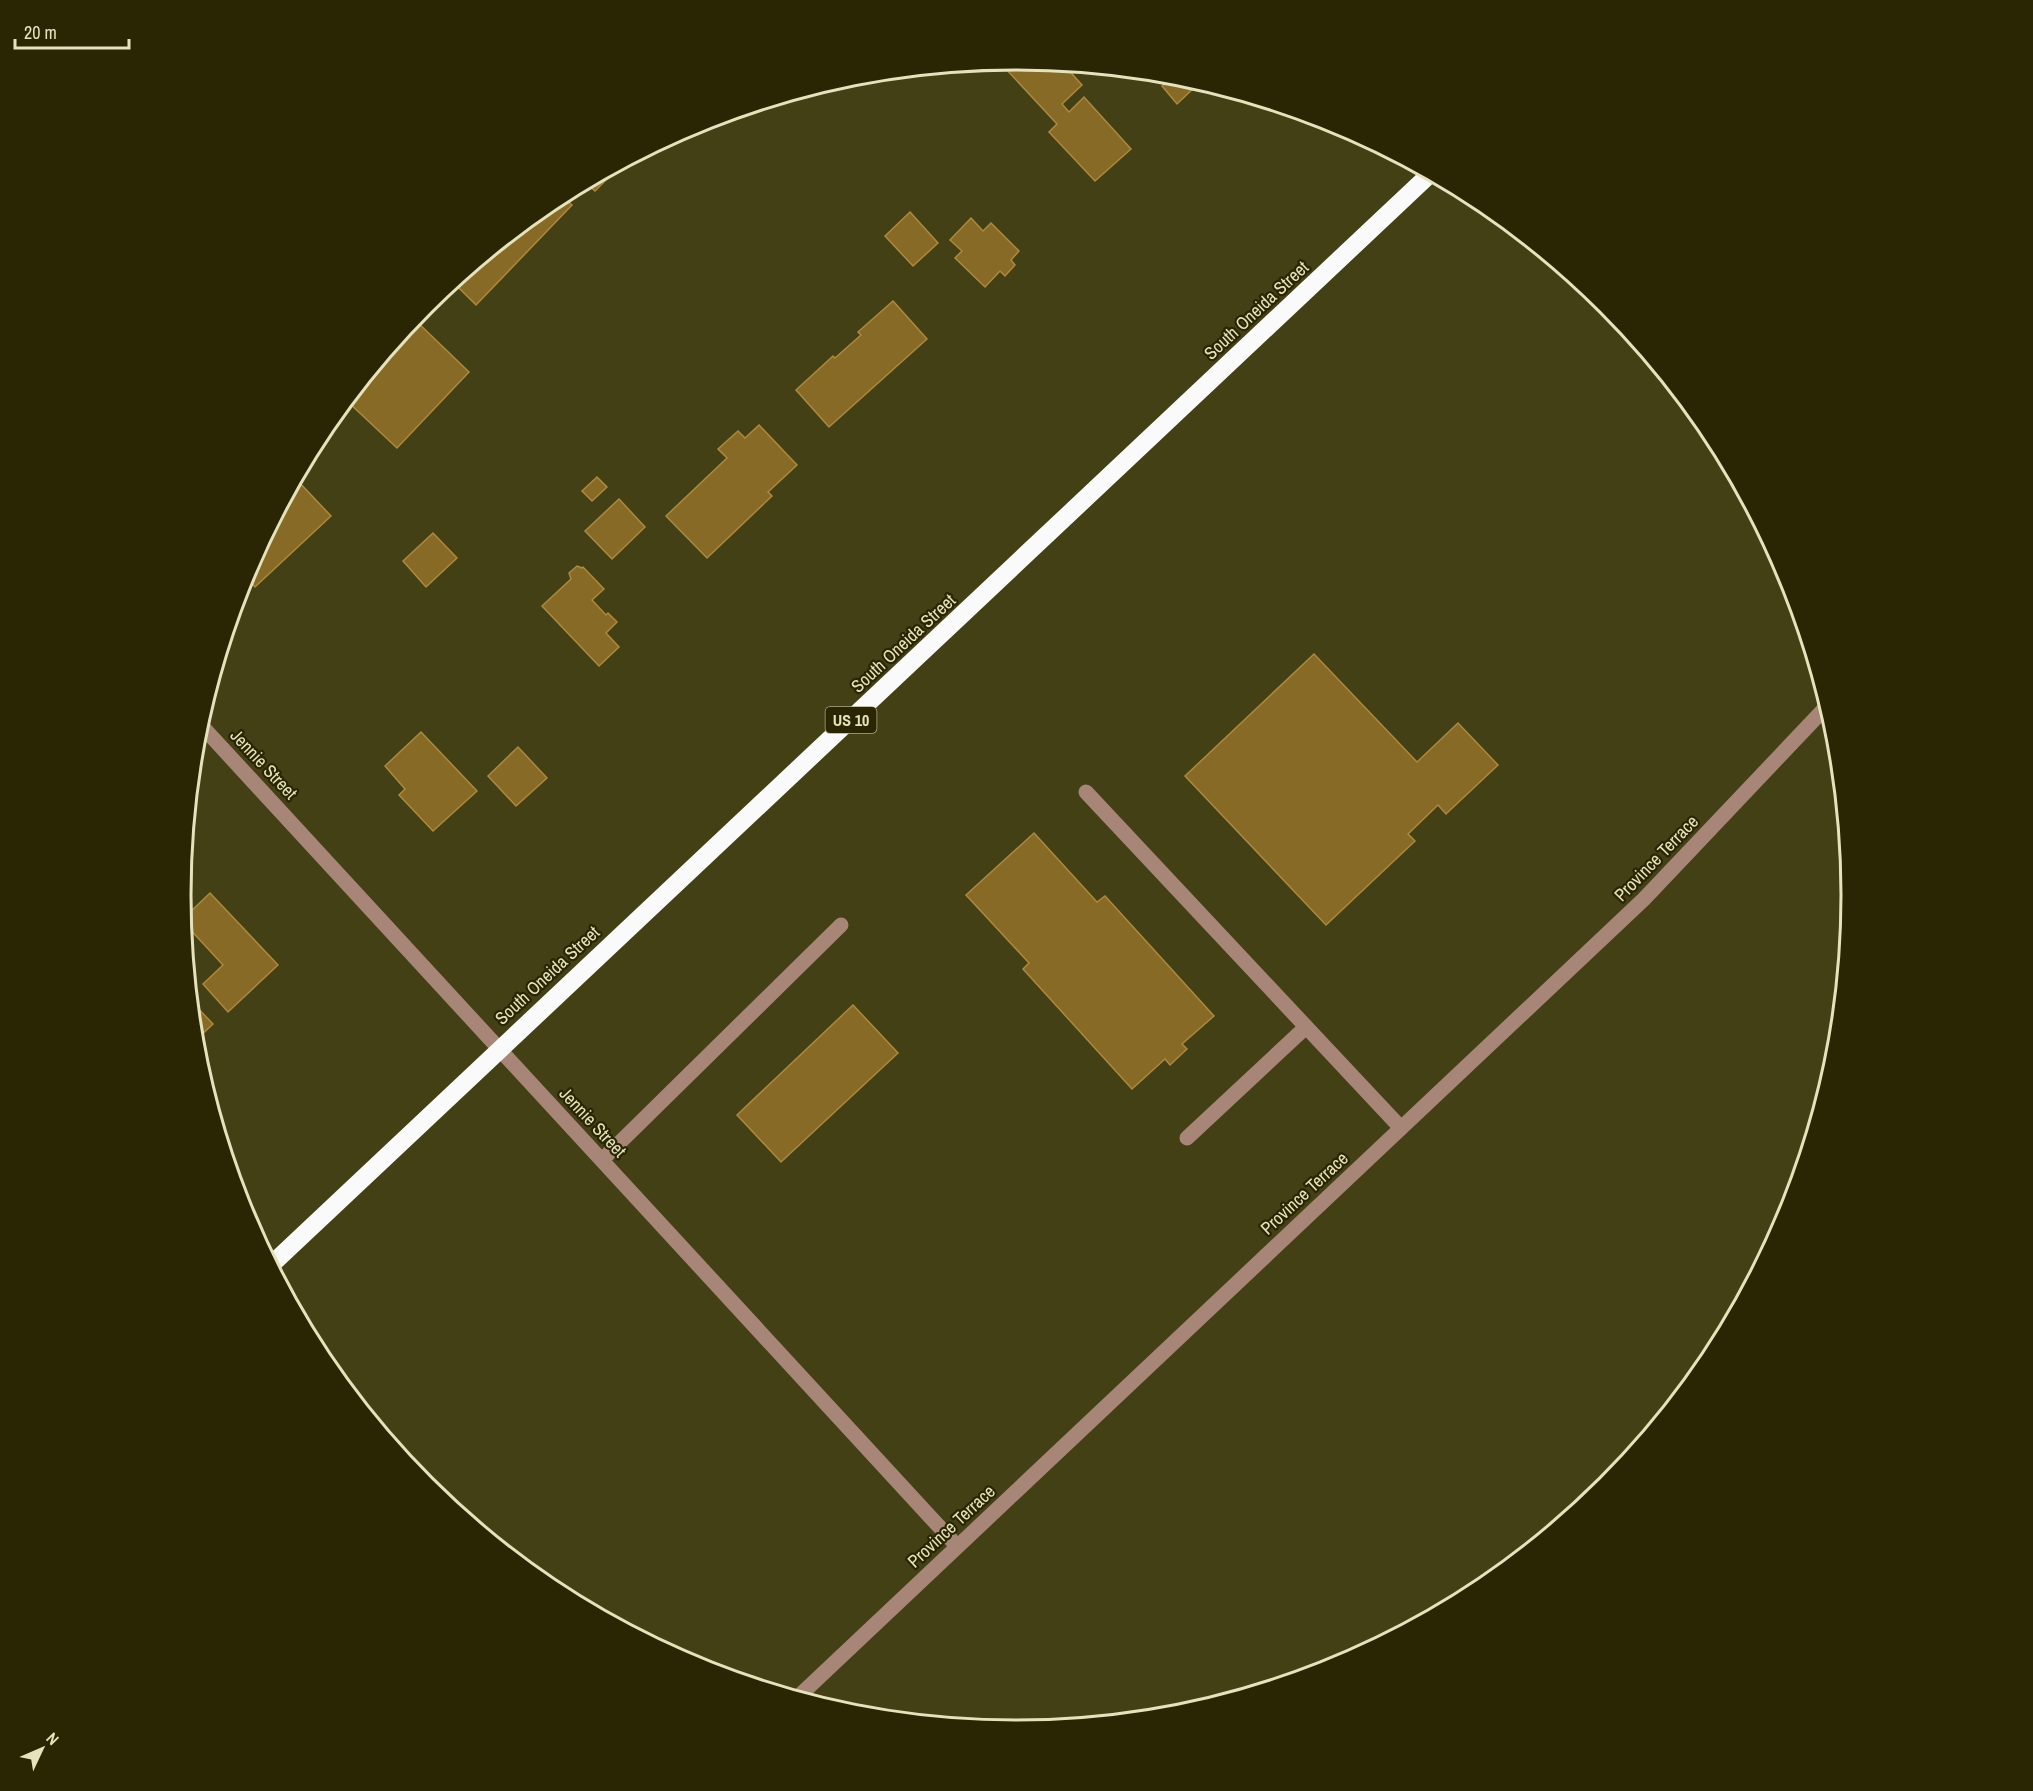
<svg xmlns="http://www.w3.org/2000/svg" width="2033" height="1791" font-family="'Archivo Narrow',sans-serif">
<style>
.building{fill:#886a27;stroke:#ac893e;stroke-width:1.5}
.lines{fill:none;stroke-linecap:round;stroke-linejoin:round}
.minor{stroke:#a78577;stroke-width:15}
.highway{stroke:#fafafa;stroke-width:18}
.labels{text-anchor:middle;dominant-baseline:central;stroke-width:4.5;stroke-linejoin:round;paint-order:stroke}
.shield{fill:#2a2604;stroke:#aeaa85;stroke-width:1.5}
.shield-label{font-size:16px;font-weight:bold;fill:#e6e3bc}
.street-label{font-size:18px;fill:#e6e3bc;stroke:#2a2604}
.rim{fill:none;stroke:#e6e3bc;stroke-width:3}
</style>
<rect width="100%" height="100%" fill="#444015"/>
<g class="building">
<polygon points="1013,60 1064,65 1082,85 1062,104 1069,112 1084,97 1131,149 1095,181 1049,132 1057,124 1005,68"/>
<polygon points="1157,74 1180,76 1200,82 1177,104 1162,86 1165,83"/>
<polygon points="623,163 595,191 586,183"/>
<polygon points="562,196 572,205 476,305 453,282 553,201"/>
<polygon points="910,212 938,243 913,266 885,236"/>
<polygon points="971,218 983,231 991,223 1019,251 1011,260 1015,265 1005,276 1000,271 985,287 955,258 962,251 950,240"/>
<polygon points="893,301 927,339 829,427 796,390 833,356 835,358 861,335 858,332"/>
<polygon points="414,319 469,372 397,448 347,401 398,345 395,342"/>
<polygon points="759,425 797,465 768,492 772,496 707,558 666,516 727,458 718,449 738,431 745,438"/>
<polygon points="597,477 607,487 592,501 582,491"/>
<polygon points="296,479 331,516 255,587 245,575"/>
<polygon points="619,499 645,527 612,559 585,531"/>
<polygon points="433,533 457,558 426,587 403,561"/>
<polygon points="577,566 582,568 583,567 604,589 592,600 606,615 608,613 617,622 606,633 619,647 599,666 542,606 571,579 569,573"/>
<polygon points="1314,654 1417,762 1458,723 1498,765 1446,814 1438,805 1408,834 1415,841 1326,925 1185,776"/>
<polygon points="421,732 477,791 433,831 399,795 405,789 385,766"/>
<polygon points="518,747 547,778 516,806 488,776"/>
<polygon points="1034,833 1097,902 1105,896 1214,1016 1182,1044 1187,1049 1170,1065 1165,1059 1132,1089 1023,969 1029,963 966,895"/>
<polygon points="210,893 278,965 228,1012 203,984 223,965 184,923 183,919"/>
<polygon points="191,1001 213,1024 196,1040 200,1044 196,1048"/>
<polygon points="853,1005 898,1053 781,1162 737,1115"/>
</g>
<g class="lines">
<g class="minor">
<polyline points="200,724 957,1546"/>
<polyline points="1086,792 1401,1128"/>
<polyline points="1187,1138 1306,1027"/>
<polyline points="602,1160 841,925"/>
<polyline points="797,1698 1644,899 1828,705"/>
</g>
<polyline class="highway" points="271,1265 1430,174"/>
</g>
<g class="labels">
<rect class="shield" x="825.5" y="707" width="51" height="26" rx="4.5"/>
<g class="shield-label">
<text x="851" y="720">US 10</text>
</g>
<g class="street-label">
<text transform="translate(1256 310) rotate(-43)">South Oneida Street</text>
<text transform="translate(903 643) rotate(-43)">South Oneida Street</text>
<text transform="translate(264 764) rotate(47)">Jennie Street</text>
<text transform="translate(1656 858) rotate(-46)">Province Terrace</text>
<text transform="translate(547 975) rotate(-43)">South Oneida Street</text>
<text transform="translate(593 1122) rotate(47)">Jennie Street</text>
<text transform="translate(1304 1193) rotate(-43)">Province Terrace</text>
<text transform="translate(951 1526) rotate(-43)">Province Terrace</text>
</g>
</g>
<path d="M0 0H2033V1791H0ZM191 895a825 825 0 1 1 1650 0a825 825 0 1 1-1650 0Z" fill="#2a2604" fill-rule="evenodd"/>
<path class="rim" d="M191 895a825 825 0 1 1 1650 0a825 825 0 1 1-1650 0Z"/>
<g transform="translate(42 1749) rotate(46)" stroke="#2a2604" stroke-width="4.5" paint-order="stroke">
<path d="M0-4.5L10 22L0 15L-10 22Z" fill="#e6e3bc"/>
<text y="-9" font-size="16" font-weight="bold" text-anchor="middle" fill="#e6e3bc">N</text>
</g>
<path d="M15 39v9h114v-9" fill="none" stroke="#e6e3bc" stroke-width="3"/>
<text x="24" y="39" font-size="18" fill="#e6e3bc" stroke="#2a2604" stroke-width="4.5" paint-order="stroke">20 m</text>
</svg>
